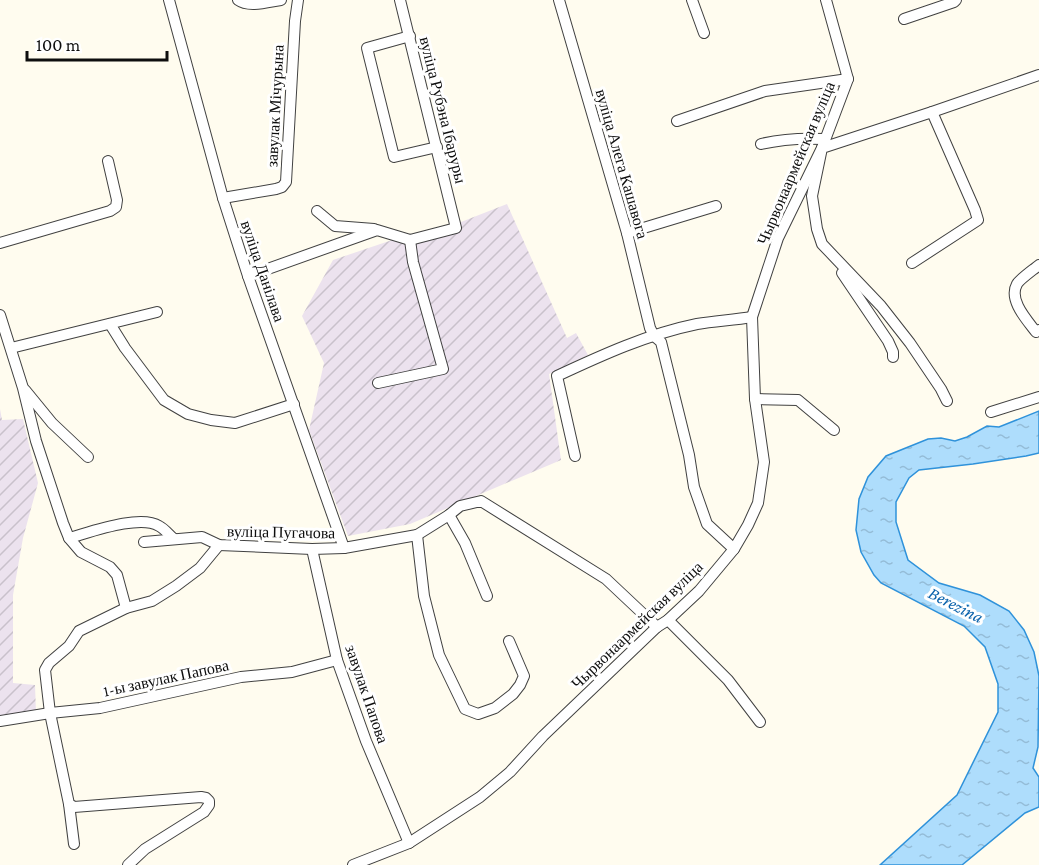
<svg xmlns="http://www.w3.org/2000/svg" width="1039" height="865" font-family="'Crimson Pro',serif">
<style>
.industrial{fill:url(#industrial-furrows)}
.water{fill:url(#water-ripples);stroke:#2f92da;stroke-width:1.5}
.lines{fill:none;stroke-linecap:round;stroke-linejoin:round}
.minor-casing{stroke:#414141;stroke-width:12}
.minor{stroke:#fff;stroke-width:10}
.labels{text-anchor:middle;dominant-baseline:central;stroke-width:6;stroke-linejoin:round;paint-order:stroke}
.street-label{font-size:16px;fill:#0e0e0e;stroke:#fff}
.water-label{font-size:18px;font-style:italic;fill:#0b63ac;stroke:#fff}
</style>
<defs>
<pattern id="industrial-furrows" width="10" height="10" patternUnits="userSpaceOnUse" patternTransform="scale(1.5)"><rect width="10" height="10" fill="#ece2ee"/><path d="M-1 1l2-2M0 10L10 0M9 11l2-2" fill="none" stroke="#c9c1cb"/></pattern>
<pattern id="water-ripples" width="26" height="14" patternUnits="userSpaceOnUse" patternTransform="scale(1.5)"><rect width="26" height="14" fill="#aeddfc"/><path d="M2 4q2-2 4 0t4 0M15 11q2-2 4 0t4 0" fill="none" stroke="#94bcd7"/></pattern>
</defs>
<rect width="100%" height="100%" fill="#fffcef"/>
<g class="industrial">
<polygon points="507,204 567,338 576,333 588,355 549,374 561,460 410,524 348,536 309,430 324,363 302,316 333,260 404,236 461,222"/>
<polygon points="0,409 2,420 23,419 38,483 23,538 13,595 13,683 35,685 36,713 0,718"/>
</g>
<polygon class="water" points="1039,411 1039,453 1026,456 973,464 919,470 909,478 896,502 896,522 908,560 939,583 980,595 1009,611 1024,630 1034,652 1039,676 1038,747 1033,768 1039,777 1039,807 1025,813 962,865 880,865 957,795 998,712 998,684 985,647 964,626 881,583 874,575 861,552 856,530 859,499 868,477 886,456 928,439 941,438 955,441 967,437 987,426 999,427"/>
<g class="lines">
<g class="minor-casing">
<g id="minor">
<polyline points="169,0 223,198 248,276 344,548"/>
<path d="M238 0C249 8 268 2 281 0"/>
<polyline points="559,0 627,233 650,328 654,336 661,342 689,455 694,487 707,524 734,549"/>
<polyline points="692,0 704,33"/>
<polyline points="904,19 954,2 956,0"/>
<polyline points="410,36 367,48 394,157 437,147"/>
<polyline points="677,121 765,91 848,79"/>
<path d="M761 144C782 139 803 138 824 139"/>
<polyline points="223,198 276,189 282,187 286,182 295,21 298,0"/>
<polyline points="317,211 335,226 374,229"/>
<polyline points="627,233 716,206"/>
<polyline points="0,243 110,211 116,207 117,200 108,161"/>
<polyline points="912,263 978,220 975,210 932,112"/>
<path d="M1039 265C1033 270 1020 279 1017 284 1008 300 1027 320 1036 332L1039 330"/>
<polyline points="842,273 888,341 893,352 893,357"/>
<polyline points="248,276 377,230 410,240 456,228 400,0"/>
<polyline points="0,315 23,388 36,441 63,523 69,538 81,552 110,567 117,575 126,608"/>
<polyline points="110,324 125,348 164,400 188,414 211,420 235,423 294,404"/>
<polyline points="11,348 157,312"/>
<polyline points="378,383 443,369 413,262 410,240"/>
<polyline points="25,390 52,423 88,457"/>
<polyline points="755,399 798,400 834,430"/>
<polyline points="947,401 941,389 910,343 881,306 822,244 817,229 812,196 822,148 932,112 1039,75"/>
<polyline points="991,412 1039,397"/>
<path d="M575 456 557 376C602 355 648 334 697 324 715 321 734 320 752 317"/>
<polyline points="449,515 465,543 487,596"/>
<polyline points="417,535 424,596 439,655 465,709 478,714 495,708 513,694 520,685 524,676 509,641"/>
<path d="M69 538C91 532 140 514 159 526 165 529 169 535 174 539"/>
<polyline points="144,542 202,537 219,545 312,549 344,548 417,535 449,515 460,506 481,501 606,579 657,627"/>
<polyline points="312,549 337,660 366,741 409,843"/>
<polyline points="668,620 728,680 760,722"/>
<polyline points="0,721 50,713 100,708 241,677 292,672 337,660"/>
<polyline points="69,804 74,844"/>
<polyline points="128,865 145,849 204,812 209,805 209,801 206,798 201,797 74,807 69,804 50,713 45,670 49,663 69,646 79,631 126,608 152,601 176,586 200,568 219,545"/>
<polyline points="353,865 409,843 480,797 510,772 543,736 657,627 668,620 699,591 734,549 748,525 758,503 764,462 755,399 752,317 778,238 822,148 848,79 826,0"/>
</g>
</g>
<use href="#minor" class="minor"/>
</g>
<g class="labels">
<g class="street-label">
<text transform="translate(275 106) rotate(-87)">завулак Мічурына</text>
<text transform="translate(443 110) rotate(76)">вуліца Рубэна Ібаруры</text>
<text transform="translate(796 163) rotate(-67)">Чырвонаармейская вуліца</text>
<text transform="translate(622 164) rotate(74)">вуліца Алега Кашавога</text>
<text transform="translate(263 271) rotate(71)">вуліца Данілава</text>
<text transform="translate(281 532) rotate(1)">вуліца Пугачова</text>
<text transform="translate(637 625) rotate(-44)">Чырвонаармейская вуліца</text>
<text transform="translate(166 678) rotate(-12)">1-ы завулак Папова</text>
<text transform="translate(367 694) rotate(71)">завулак Папова</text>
</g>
<g class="water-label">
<text transform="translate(956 605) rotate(27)">Berezina</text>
</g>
</g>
<path d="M27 51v9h140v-9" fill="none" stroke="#0e0e0e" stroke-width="3"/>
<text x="36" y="51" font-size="18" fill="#0e0e0e" stroke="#ffffff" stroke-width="4.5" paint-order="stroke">100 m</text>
</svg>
